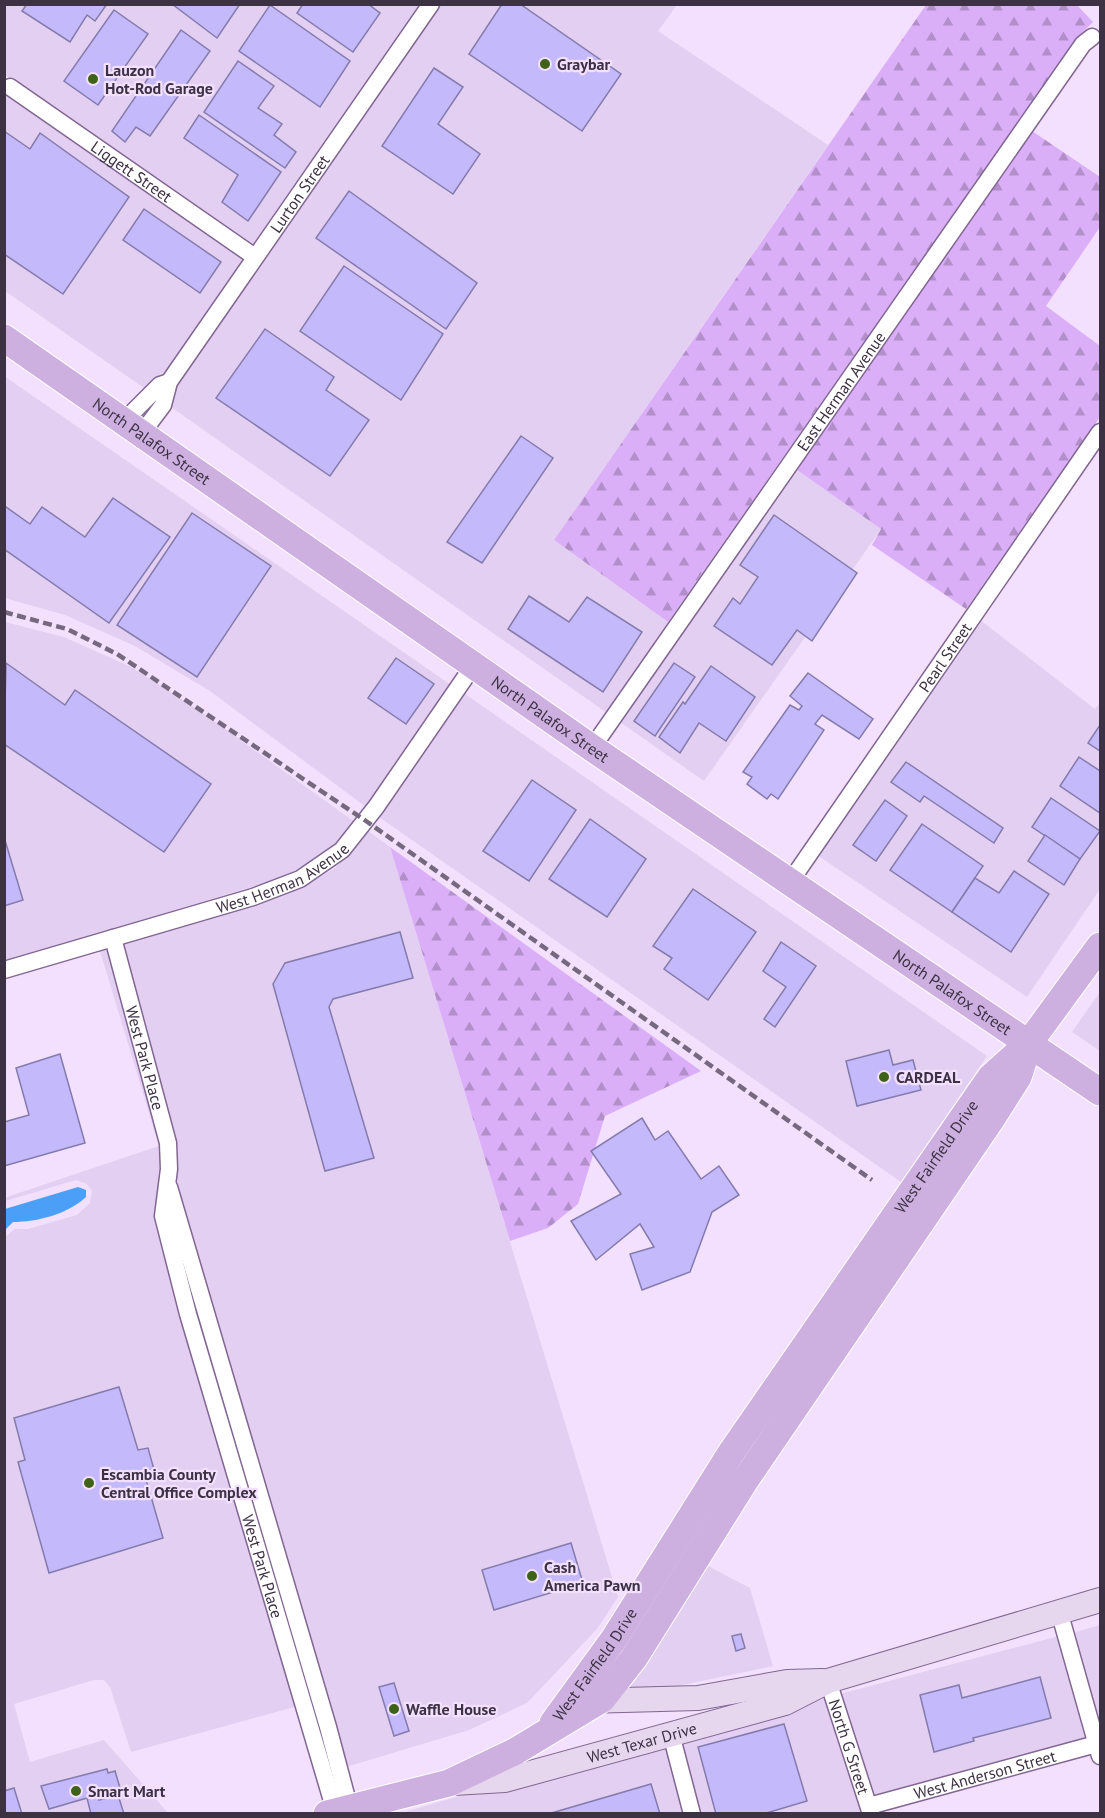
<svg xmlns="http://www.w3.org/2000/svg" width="1105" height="1818" font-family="'PT Sans',sans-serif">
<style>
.built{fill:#e3cff1}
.forest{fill:url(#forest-firs)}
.water{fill:#4b9ff6}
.building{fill:#c4b9fb;stroke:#847bad;stroke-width:1.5}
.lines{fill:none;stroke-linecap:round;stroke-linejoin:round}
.street-casing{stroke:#816692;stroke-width:19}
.secondary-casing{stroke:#816692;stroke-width:26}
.primary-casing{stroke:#fff;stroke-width:29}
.street{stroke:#fff;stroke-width:16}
.secondary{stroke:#e6d7ef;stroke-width:24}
.primary{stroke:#cdb0df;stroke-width:27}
.rail{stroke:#76687e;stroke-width:4.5;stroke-dasharray:9 4.5;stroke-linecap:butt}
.poi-dot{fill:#3f6219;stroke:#f2e0fe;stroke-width:2}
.labels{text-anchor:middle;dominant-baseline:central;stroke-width:4.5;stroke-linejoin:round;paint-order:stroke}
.poi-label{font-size:16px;font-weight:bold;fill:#3d3144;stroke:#f2e0fe;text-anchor:start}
.street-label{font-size:16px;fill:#3d3144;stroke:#f2e0fe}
</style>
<defs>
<pattern id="forest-firs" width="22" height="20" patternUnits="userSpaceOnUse" patternTransform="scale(1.5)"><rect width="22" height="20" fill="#dbaff8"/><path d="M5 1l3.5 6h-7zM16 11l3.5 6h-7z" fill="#b38fca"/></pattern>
</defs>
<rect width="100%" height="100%" fill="#f2e0fe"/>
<g class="built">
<polygon points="5,5 421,5 253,246 17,82 6,76 5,78"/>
<polygon points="441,5 677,5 658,31 828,145 554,540 668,622 607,713 171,407 177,384"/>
<polygon points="4,93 244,259 165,373 163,372 144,388 5,291"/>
<polygon points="4,376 451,685 366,807 210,691 135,646 65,615 5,598"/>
<polygon points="797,470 881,529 704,781 620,722"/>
<polygon points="979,619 1095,709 1100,703 1100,889 1027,997 817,855"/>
<polygon points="5,622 64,637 131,667 197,709 355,822 325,854 278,879 5,961"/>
<polygon points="465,694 987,1056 901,1182 379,817"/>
<polygon points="368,831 390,847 618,1597 597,1629 527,1703 469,1730 346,1767 175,1180 122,944 255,905 303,887 335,868"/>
<polygon points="108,948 160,1144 161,1168 158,1174 298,1706 131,1752 110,1687 104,1680 94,1680 14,1704 30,1762 104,1740 168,1813 5,1813 5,1237 15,1229 28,1229 77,1215 90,1203 92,1191 87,1184 76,1180 5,1201 4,1198 159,1146 100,951"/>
<polygon points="1100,992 1100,1051 1072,1032"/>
<polygon points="708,1566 750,1588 773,1666 678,1686 626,1688"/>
<polygon points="1100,1625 1100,1728 1073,1633"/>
<polygon points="1059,1636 1088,1738 873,1795 840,1694"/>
<polygon points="826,1698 863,1813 700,1813 680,1740"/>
<polygon points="666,1744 685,1814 398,1814 480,1790"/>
</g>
<g class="forest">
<polygon points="926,5 1077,5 1093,22 1076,39 668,622 554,540"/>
<polygon points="1032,131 1100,177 1100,227 1046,306 1100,346 1100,417 966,609 872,545 881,529 797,470"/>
<polygon points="390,847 701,1071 605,1116 578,1204 548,1228 510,1241"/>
</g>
<path class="water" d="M78 1187 86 1190V1197C68 1214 37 1222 13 1222L5 1230V1209Z"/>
<g class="building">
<polygon points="27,4 107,4 95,21 87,15 70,42 22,11"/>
<polygon points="172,4 240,4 217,38"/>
<polygon points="303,4 368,4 380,13 353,52 297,13"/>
<polygon points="502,4 520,4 621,74 582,131 469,54"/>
<polygon points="270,5 350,61 320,107 239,51"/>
<polygon points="114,10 148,34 98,105 64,81"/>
<polygon points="181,30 210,51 150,136 136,127 125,142 112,131"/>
<polygon points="238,61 274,86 258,108 282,124 274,135 296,152 285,168 204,112"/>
<polygon points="434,68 463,87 438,124 480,154 453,194 382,146"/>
<polygon points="199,115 281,172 248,221 222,202 238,175 184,138"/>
<polygon points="4,131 30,149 40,133 129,197 63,294 4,254"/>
<polygon points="349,191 477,283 446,329 316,238"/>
<polygon points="144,209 221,262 200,293 123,240"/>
<polygon points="344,266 443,334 401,400 300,331"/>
<polygon points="265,329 334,377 326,390 369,420 330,476 216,398"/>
<polygon points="521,436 553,458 482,563 447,542"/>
<polygon points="113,498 170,537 109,623 4,549 4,509 6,507 30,524 42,507 85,537"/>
<polygon points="192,513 271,566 197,677 117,625"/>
<polygon points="774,515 857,573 812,641 797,630 772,665 714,626 733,598 740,604 758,577 740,565"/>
<polygon points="529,596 569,622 587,597 642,632 603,692 508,629"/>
<polygon points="396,658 434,684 406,724 368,698"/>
<polygon points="6,663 65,705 75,690 211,784 164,852 4,744"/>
<polygon points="674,663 695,677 655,736 634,721"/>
<polygon points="711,666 755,697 726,741 699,723 680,753 659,737 683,702 685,704"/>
<polygon points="808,673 873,719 859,739 822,715 815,724 824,730 778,799 771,794 767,799 747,784 752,777 743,772 790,705 799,710 802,706 790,696"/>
<polygon points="1100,725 1100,751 1088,743"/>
<polygon points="1079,757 1100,771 1100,813 1060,786"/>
<polygon points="906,762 1003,828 994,843 924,796 920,802 891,782"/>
<polygon points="532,780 576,810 529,881 483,851"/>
<polygon points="1051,798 1100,831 1080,859 1032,827"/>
<polygon points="885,800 907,816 876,861 853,845"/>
<polygon points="590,819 646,859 607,917 549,879"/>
<polygon points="922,824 983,866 952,912 890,870"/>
<polygon points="1045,835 1080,859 1064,885 1028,861"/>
<polygon points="4,837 23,900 4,906"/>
<polygon points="1014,871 1049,894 1011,952 952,912 975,878 999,893"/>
<polygon points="693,889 756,932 708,1000 664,969 672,958 653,946"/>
<polygon points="400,932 413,978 333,999 329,1007 374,1158 325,1171 273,984 285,963"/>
<polygon points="781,942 816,966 775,1027 764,1019 786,987 763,971"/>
<polygon points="889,1050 893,1065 913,1060 921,1090 857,1106 846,1061"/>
<polygon points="60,1054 85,1143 4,1166 4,1122 29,1115 16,1068"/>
<polygon points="642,1118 655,1140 668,1131 701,1179 719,1166 739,1195 712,1212 690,1272 642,1290 630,1254 654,1247 640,1224 596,1260 571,1221 621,1194 591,1151"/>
<polygon points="119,1387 138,1450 148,1448 155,1473 145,1476 163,1538 49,1573 18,1462 25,1460 14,1418"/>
<polygon points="571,1543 583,1583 494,1610 482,1570"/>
<polygon points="741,1634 745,1648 736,1651 732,1636"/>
<polygon points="1040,1677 1051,1718 973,1738 974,1741 934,1752 920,1695 959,1685 962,1698"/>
<polygon points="394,1683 409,1731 394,1736 379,1687"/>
<polygon points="784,1724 807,1801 763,1814 716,1814 698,1747"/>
<polygon points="107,1769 108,1773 115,1771 120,1788 98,1795 99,1800 118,1795 124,1814 91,1814 87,1798 49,1809 41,1786"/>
<polygon points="651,1784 660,1814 548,1814"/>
<polygon points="14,1788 22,1814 4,1814 4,1791"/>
</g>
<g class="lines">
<g class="street-casing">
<g id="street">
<path id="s1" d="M10 87 255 257"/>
<polyline points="124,421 160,385 169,382"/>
<path id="s2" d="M142 433 163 405 169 382 431 4"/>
<path id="s3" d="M592 748 1083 44 1092 37"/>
<path id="s4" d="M790 882 1100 432"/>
<path id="s5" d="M113 938 168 1143 169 1169 163 1216 188 1314 335 1811"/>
<path id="s6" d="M4 970 253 897 300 879 342 850 376 807 473 666"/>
<polyline points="169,1187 328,1727 349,1806"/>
<polyline points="1059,1611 1100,1756"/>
<path id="s7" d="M828 1681 871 1814"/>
<polyline points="671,1734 692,1814"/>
<path id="s8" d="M869 1806 1100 1743"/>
</g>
</g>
<g class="secondary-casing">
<g id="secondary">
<polyline points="586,1701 698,1698 787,1682 822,1681"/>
<path id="s9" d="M453 1783 505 1780 785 1703 828 1681 1100 1600"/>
</g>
</g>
<g class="primary-casing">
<g id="primary">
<path id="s10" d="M4 338 592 748 1100 1092"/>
<path id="s11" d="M553 1723 614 1639 731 1453 991 1077 1029 1043 1100 946"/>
<polyline points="327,1814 449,1783 516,1751 602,1699 634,1658 744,1482 990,1121 1018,1077 1029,1043"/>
</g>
</g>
<use href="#street" class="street"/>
<use href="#secondary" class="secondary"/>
<use href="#primary" class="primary"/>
<polyline class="rail" points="4,612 67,629 117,654 366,821 872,1180"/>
</g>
<g class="poi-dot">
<circle cx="545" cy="64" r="6"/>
<circle cx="93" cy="79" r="6"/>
<circle cx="884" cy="1077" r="6"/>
<circle cx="89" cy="1483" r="6"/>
<circle cx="532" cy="1576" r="6"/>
<circle cx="394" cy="1709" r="6"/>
<circle cx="76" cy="1791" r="6"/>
</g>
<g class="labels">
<g class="poi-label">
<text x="557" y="64">Graybar</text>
<text x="105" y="70">Lauzon<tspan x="105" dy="18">Hot-Rod Garage</tspan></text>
<text x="896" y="1077">CARDEAL</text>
<text x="101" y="1474">Escambia County<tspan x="101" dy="18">Central Office Complex</tspan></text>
<text x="544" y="1567">Cash<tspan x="544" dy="18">America Pawn</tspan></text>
<text x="406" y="1709">Waffle House</text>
<text x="88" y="1791">Smart Mart</text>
</g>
<g class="street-label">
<text stroke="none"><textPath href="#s1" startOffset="148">Liggett Street</textPath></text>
<text stroke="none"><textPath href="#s2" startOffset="288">Lurton Street</textPath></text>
<text stroke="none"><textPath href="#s3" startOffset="435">East Herman Avenue</textPath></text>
<text stroke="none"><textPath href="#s10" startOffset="180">North Palafox Street</textPath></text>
<text stroke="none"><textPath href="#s4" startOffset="273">Pearl Street</textPath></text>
<text stroke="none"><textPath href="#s10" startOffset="666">North Palafox Street</textPath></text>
<text stroke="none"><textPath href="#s6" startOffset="294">West Herman Avenue</textPath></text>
<text stroke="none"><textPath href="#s10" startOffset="1152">North Palafox Street</textPath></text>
<text stroke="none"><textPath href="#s5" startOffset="124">West Park Place</textPath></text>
<text stroke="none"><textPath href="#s11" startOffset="684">West Fairfield Drive</textPath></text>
<text stroke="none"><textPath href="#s5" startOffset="650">West Park Place</textPath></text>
<text stroke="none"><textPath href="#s11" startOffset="72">West Fairfield Drive</textPath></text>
<text stroke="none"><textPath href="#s9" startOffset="194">West Texar Drive</textPath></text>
<text stroke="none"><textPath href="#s7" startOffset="69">North G Street</textPath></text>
<text stroke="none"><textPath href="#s8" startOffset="120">West Anderson Street</textPath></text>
</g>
</g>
<rect width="1105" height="1818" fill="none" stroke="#3d3144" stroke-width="12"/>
</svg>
